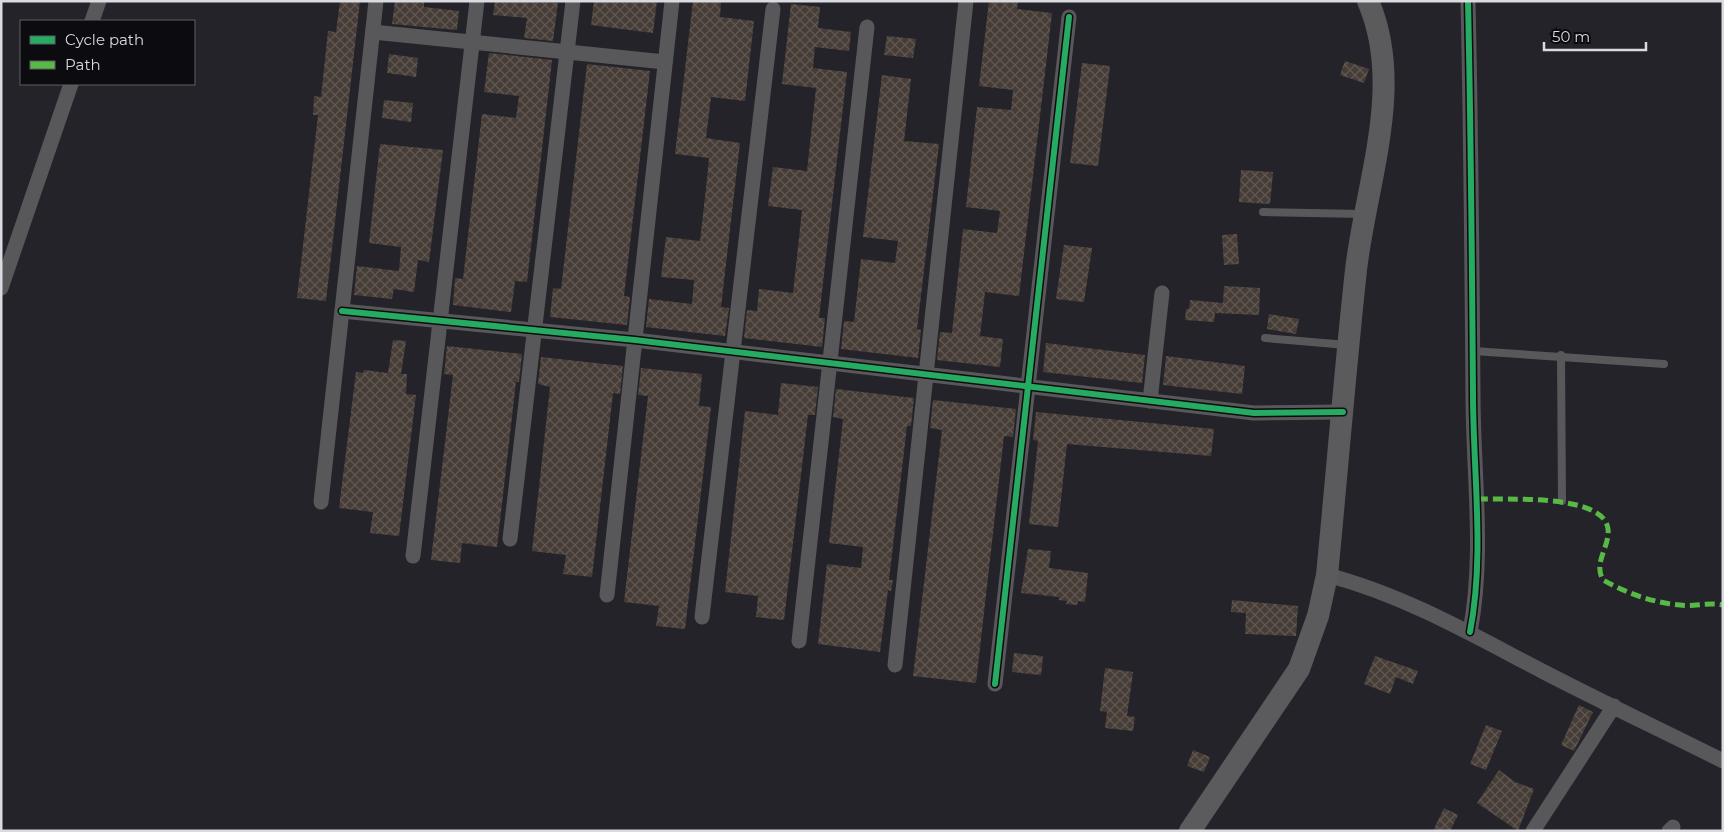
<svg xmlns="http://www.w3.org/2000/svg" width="1724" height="832" font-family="Montserrat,sans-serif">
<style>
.building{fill:url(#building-cross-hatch)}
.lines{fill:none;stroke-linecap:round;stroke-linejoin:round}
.service{stroke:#58585a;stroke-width:8}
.minor{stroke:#58585a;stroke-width:15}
.secondary{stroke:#5b5b5e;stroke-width:22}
.quiet{stroke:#58b947;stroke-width:5;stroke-dasharray:10 5;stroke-linecap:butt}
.cycleway-casing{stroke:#0c0c10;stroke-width:9}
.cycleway{stroke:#26ab63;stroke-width:6}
</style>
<defs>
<pattern id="building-cross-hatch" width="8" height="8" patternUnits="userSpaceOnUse" patternTransform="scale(1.25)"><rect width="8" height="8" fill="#473d37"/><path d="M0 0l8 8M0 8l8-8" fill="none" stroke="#615854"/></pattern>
</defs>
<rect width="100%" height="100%" fill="#242329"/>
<g class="building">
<polygon points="340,1 360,1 326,301 297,298 318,115 313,115 314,96 321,97 328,31 336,32"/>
<polygon points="395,1 424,1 424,7 459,11 457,30 392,24"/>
<polygon points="495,1 558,3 553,41 524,38 527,18 493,15"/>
<polygon points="594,1 657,1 653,33 591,25"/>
<polygon points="693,1 721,1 720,17 754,21 745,101 711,97 706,138 740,143 721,307 729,308 725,336 646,327 649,299 692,304 694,280 661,277 666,237 700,241 707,179 709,158 675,154"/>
<polygon points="989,1 1018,1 1017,9 1052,13 1019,296 985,292 980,336 1003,339 1000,367 937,360 940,332 952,333 963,229 997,233 1000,211 966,207 977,107 1011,110 1013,90 979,86"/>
<polygon points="791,4 820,7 818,28 851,32 849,51 815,47 813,68 847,72 819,318 825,318 822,347 744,338 747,310 757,311 759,289 793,293 802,210 768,206 773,167 807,171 816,88 782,84"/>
<polygon points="887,36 916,39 913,58 884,55"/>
<polygon points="489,53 552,60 527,282 515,281 511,312 453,305 455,278 463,279 482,114 516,118 519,96 484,92"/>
<polygon points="389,54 418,58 416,77 387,73"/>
<polygon points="1345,61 1369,69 1364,83 1340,75"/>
<polygon points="1082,63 1110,66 1098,166 1070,163"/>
<polygon points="587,64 650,71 624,296 630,297 627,325 550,317 553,288 561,289"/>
<polygon points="882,75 911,79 904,141 939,144 917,329 921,330 918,358 841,349 844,321 854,322 861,259 895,263 898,241 863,237"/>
<polygon points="384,100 413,103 411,122 382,118"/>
<polygon points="380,144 443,150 429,262 418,260 414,292 394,289 392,299 354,295 357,266 399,271 401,247 369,243"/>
<polygon points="1241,170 1273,172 1270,204 1239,202"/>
<polygon points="1237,234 1239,264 1224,265 1222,235"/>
<polygon points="1064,245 1092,248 1084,302 1056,299"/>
<polygon points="1224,286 1260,288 1259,315 1215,313 1214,322 1185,320 1186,309 1189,309 1190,300 1223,303"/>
<polygon points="1269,314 1299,319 1296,334 1267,329"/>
<polygon points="393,340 406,341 401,374 407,374 406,394 416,395 399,536 370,533 373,512 339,508 356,372 363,373 364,370 388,373"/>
<polygon points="1046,343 1145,355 1142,383 1043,372"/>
<polygon points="447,346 522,354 519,382 516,382 497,547 462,543 460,563 431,560 453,375 444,374"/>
<polygon points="1166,356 1245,366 1242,394 1163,385"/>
<polygon points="541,357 623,366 620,394 613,393 592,577 563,574 566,555 532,551 550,387 538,384"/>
<polygon points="641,368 702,374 699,406 711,407 685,629 656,626 659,606 624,602 648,396 638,395"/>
<polygon points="781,383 818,387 815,415 808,415 784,620 756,617 758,596 725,592 745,411 778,415"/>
<polygon points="836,389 914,398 911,426 907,426 889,580 893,580 891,591 888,590 880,652 818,644 827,564 861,568 863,547 829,543 843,419 833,417"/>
<polygon points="933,400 1016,409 1013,437 1004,436 976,683 913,676 942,430 930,428"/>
<polygon points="1036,412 1214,429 1211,456 1067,444 1058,527 1029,524 1038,441 1033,440"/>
<polygon points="1028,549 1051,551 1049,568 1088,573 1085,602 1078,601 1077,605 1066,604 1067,601 1059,600 1059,597 1021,593"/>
<polygon points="1232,600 1298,606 1296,636 1245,634 1246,613 1231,612"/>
<polygon points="1014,653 1043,656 1041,675 1012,672"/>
<polygon points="1375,656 1418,671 1413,684 1396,677 1390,694 1364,684"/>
<polygon points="1105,668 1133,672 1127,716 1135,717 1133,731 1105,728 1107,712 1100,711"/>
<polygon points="1579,705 1593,712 1574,751 1561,745"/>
<polygon points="1486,725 1502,731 1486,770 1470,764"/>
<polygon points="1193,750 1210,757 1204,772 1187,766"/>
<polygon points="1499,770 1515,782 1534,789 1518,831 1477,803"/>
<polygon points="1444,808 1458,815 1450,831 1433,831"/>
</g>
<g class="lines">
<g class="service">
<polyline points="1263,212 1362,214"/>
<polyline points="1265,338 1347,345"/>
<polyline points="1473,351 1664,364"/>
<polyline points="1561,355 1562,501"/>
</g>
<g class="minor">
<path d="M1468 1C1471 132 1472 263 1473 394 1473 474 1485 554 1470 632"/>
<polyline points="92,21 99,1"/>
<polyline points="373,32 665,62"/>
<polyline points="1,288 71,84"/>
<polyline points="342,311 635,340 1254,413 1343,412"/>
<polyline points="1150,401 1162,293"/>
<polyline points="321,502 376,1"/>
<polyline points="510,539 573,1"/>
<polyline points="413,556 477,1"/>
<path d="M1327 575C1404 595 1473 635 1542 671 1602 702 1663 731 1723 761"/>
<polyline points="607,595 672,1"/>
<polyline points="702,617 773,9"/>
<polyline points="799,641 867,27"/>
<polyline points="895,665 966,1"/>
<polyline points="995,684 1069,17"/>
<polyline points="1533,831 1614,706"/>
<polyline points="1669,831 1673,827"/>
</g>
<path class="secondary" d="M1190 831 1299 669 1318 616 1327 575C1337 473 1345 371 1356 270 1366 182 1405 86 1368 1"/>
<path class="quiet" d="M1478 499C1504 500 1604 493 1608 529 1610 547 1593 562 1603 580 1626 593 1654 603 1680 605 1694 607 1707 602 1723 605"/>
<g class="cycleway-casing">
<g id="cycleway">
<path d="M1468 1C1471 132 1472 263 1473 394 1473 474 1485 554 1470 632"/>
<polyline points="342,311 635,340 1254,413 1343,412"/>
<polyline points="995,684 1069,17"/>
</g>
</g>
<use href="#cycleway" class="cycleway"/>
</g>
<rect width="1724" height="832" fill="none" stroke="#dadae1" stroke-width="5"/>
<rect x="20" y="20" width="175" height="65" fill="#0c0c10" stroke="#5e5e64"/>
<rect x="30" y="36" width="25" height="8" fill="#26ab63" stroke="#5e5e64"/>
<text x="65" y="45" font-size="15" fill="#dadae1">Cycle path</text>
<rect x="30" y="61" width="25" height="8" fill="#58b947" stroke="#5e5e64"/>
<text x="65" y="70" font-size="15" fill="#dadae1">Path</text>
<path d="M1544 42v8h102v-8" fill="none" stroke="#dadae1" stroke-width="2.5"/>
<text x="1552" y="42" font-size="15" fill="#dadae1" stroke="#0c0c10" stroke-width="4" paint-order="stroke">50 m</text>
</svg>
